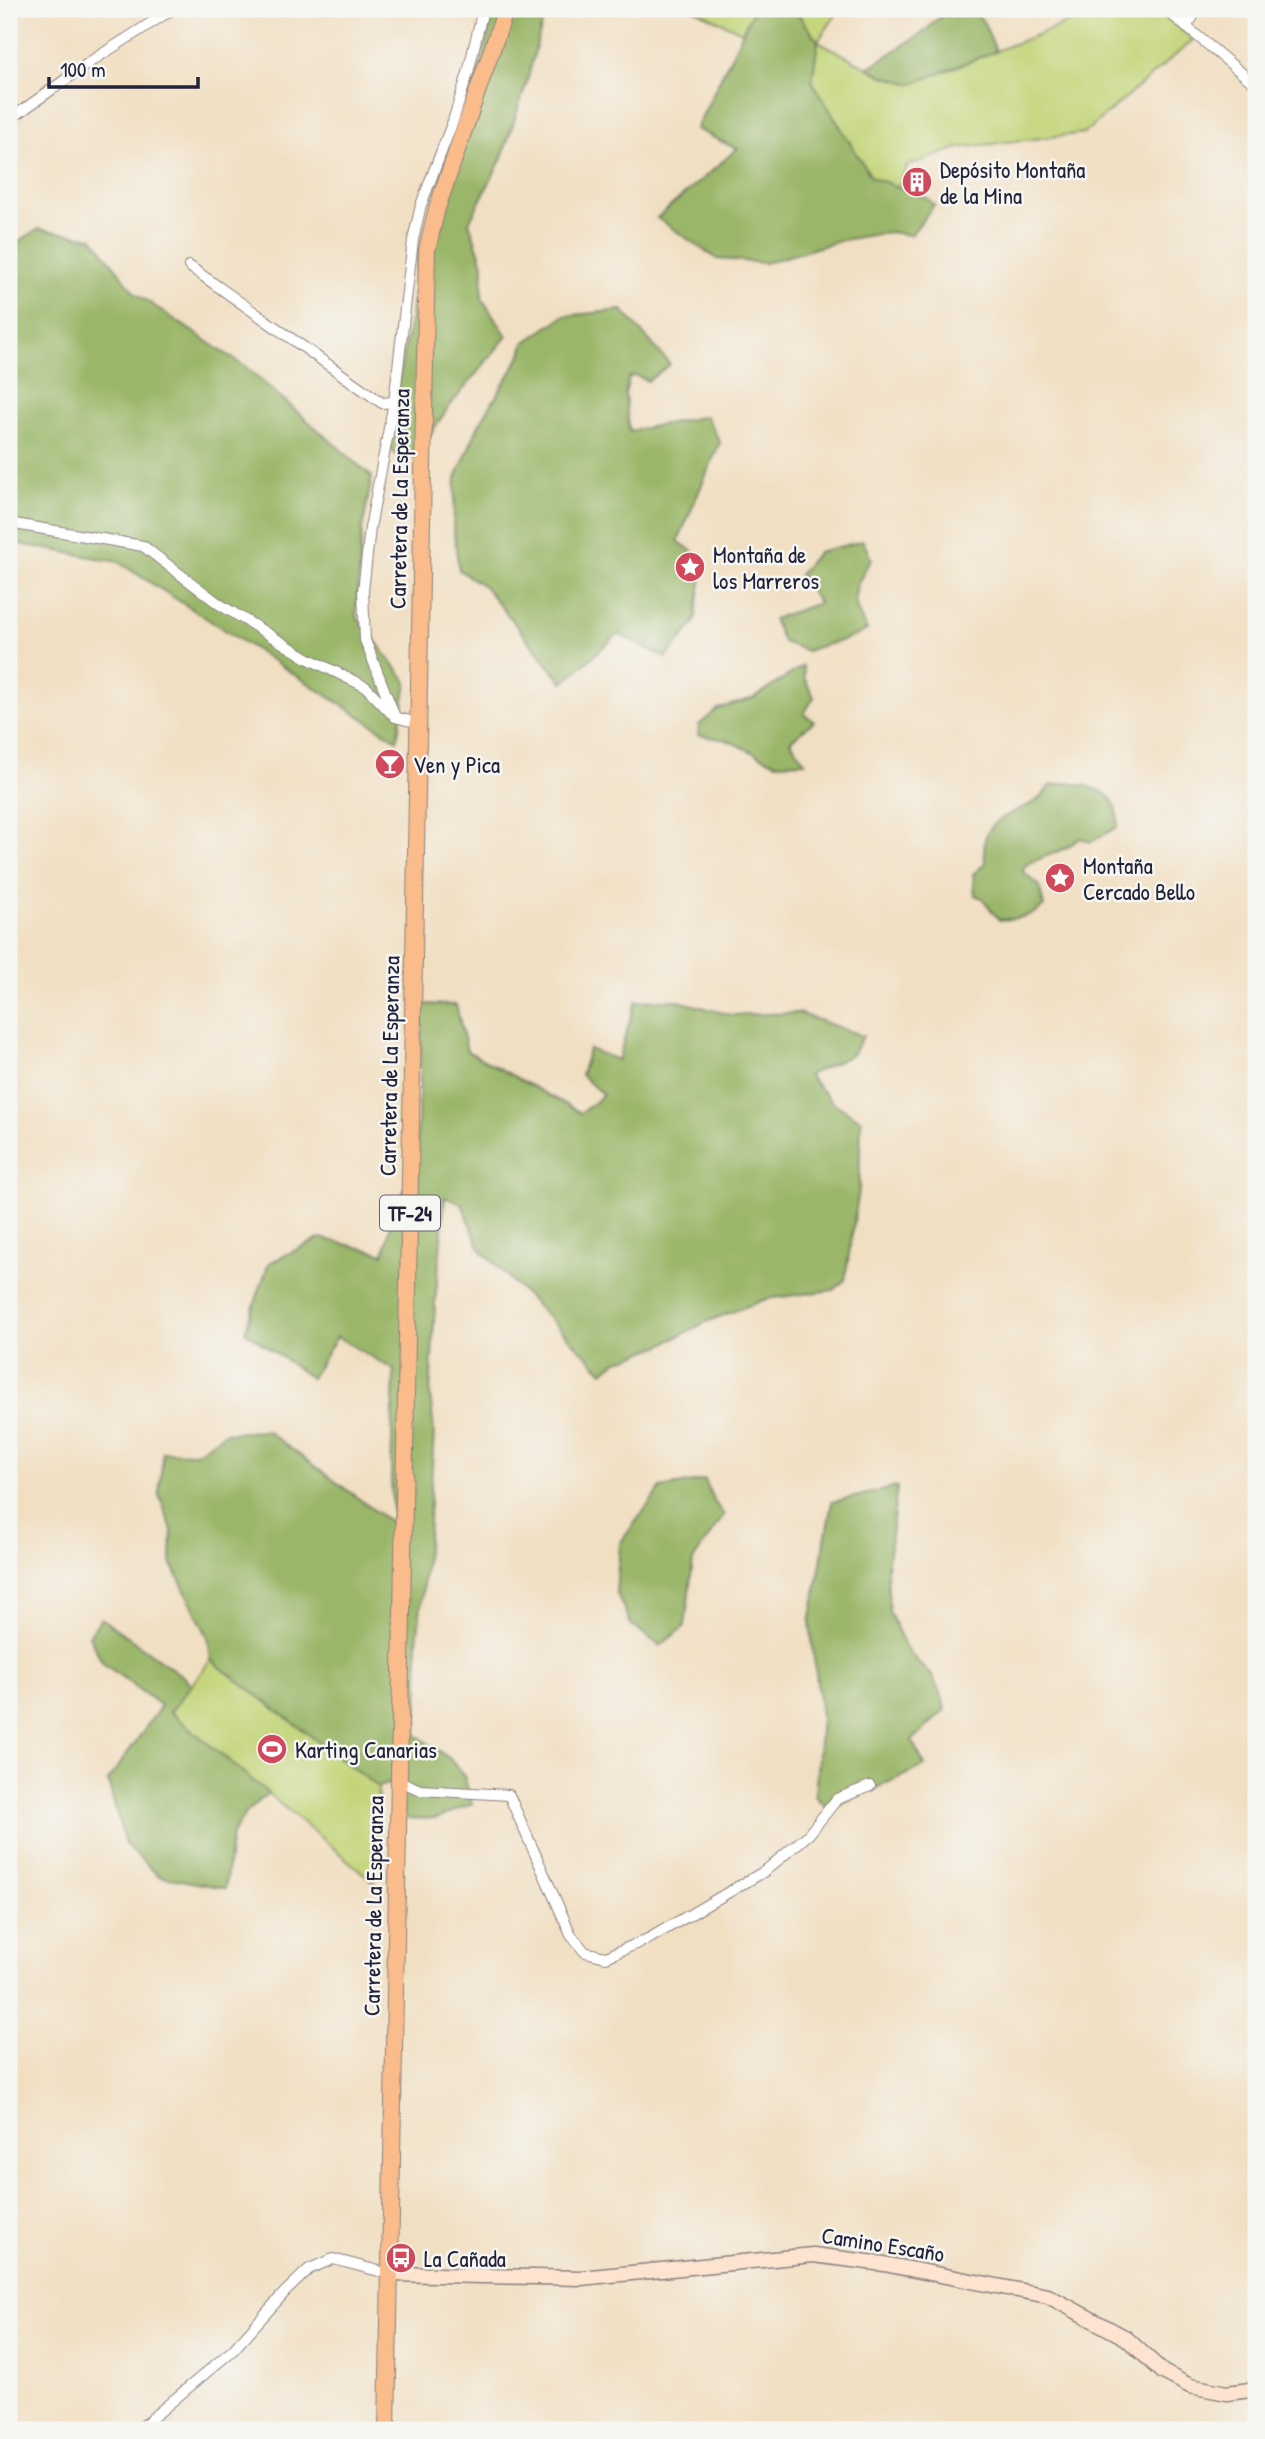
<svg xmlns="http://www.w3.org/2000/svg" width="1265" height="2439" font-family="'Patrick Hand',sans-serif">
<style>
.green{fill:#c3d477;stroke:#727b59;stroke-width:2}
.forest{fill:#9ab668;stroke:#5e6c52;stroke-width:2}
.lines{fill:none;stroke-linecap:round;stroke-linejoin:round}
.street-casing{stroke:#8a807e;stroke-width:12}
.secondary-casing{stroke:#8a807e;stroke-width:17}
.primary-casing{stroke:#8a807e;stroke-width:18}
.street{stroke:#fff;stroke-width:10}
.secondary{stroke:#fde4d0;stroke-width:14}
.primary{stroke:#f9bc8a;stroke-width:16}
.labels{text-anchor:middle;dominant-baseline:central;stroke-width:5;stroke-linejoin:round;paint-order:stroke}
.shield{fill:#f6f6f2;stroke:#626272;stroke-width:2}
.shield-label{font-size:21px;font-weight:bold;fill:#22223b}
.poi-label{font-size:23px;fill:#22223b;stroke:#f6f6f2;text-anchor:start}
.street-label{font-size:23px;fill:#22223b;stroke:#f6f6f2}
</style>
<rect width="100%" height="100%" fill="#f6f6f2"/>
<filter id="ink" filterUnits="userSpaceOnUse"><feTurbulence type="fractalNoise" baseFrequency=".0143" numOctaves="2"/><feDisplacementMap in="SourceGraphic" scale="14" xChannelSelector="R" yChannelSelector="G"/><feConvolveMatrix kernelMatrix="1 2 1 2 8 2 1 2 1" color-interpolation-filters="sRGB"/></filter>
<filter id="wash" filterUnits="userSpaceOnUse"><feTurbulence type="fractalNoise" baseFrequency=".00686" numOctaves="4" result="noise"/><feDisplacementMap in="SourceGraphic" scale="28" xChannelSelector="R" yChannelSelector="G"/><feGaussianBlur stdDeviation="1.57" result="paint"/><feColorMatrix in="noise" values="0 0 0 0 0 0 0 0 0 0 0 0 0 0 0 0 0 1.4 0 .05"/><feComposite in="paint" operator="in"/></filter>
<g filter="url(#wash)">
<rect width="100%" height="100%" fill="#f1dfc2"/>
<g class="green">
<polygon points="693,9 754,9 742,32"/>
<polygon points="794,9 840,9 818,41 883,76 912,84 1103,9 1157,9 1193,40 1084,133 958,148 907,166 898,187 871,177 812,81 818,41"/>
<polygon points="211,1660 378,1787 375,1883 170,1712"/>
</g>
<g class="forest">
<polygon points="494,9 546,9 526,85 501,160 469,222 483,264 482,299 507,336 448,408 415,457 405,461 386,446 411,315 419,253 440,228"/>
<polygon points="754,9 794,9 818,41 812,81 871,177 927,198 934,205 911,235 889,232 843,240 765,263 717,259 657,218 737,149 696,129"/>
<polygon points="948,9 973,9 984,23 996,51 912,84 883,76 868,68 924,32"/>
<polygon points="39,229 93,238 135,293 247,368 372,477 362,530 356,616 407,682 397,740 118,562 9,542 9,247"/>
<polygon points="622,310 670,364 648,381 637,376 629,377 625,394 629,431 706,416 720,442 678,541 693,552 702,576 695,622 666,658 618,634 563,683 485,587 459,570 453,527 456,478 479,425 521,355 524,343 564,316"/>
<path d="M863 541 871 559C853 591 848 597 867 630 849 641 827 643 807 651L783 642 773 619 819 603 799 575 818 552Z"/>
<polygon points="803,666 804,678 814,697 804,714 814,721 790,741 805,762 776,763 727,740 698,735 699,725 718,709 754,698"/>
<path d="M1068 783C1096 786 1122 794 1117 827L1091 842 1080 838 1066 848 1029 863 1023 868 1024 873 1039 885 1044 906C1032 917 1015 919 999 920L982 898 975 895 973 874 985 864C985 856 983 843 986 836 998 808 1037 812 1049 786Z"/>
<polygon points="675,1000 731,1015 799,1013 863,1036 852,1055 808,1075 832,1102 861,1120 859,1190 845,1280 833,1290 766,1299 706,1322 662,1345 615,1362 603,1372 480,1249 462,1204 445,1197 435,1304 430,1393 434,1431 428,1538 417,1643 419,1684 416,1735 449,1758 464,1776 472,1804 437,1818 407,1819 392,1783 378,1787 211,1660 208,1637 171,1562 172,1530 159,1495 163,1452 196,1453 225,1433 267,1431 393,1524 391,1477 394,1370 337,1337 311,1378 245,1331 269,1263 321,1238 384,1254 393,1215 416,1163 423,1004 456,1005 467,1051 581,1113 603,1095 581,1075 589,1049 618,1060 636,1001"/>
<polygon points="705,1480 713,1500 724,1515 693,1560 685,1626 660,1646 631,1624 616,1592 620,1543 661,1488"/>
<polygon points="897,1487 887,1570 889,1611 906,1649 932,1676 942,1697 945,1710 912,1741 925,1766 829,1809 815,1796 821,1717 810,1623 832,1502"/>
<polygon points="101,1618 185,1678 191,1685 170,1712 268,1793 246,1813 232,1834 225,1888 159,1876 125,1844 108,1781 161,1706 103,1663 89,1636"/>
</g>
</g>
<g filter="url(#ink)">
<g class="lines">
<g class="street-casing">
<g id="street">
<polyline points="1165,9 1256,85"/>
<polyline points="1186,27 1198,9"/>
<polyline points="9,120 93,60 173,9"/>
<polyline points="189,266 382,403 394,402"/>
<polyline points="9,523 143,546 219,604 307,658 366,687 391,713"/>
<polyline points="418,723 395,717 365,640 363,591 370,528 394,402 413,240 421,205 453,121 468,73 483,9"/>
<polyline points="398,1780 420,1790 509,1795 571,1935 585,1952 606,1957 650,1938 765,1871 808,1835 837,1799 870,1786"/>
<polyline points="138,2430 233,2350 285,2292 309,2269 333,2259 390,2274"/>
</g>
</g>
<g class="secondary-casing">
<polyline id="secondary" points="390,2274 581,2278 813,2255 884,2264 1048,2296 1126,2338 1163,2372 1190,2386 1227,2393 1250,2390 1256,2392"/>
</g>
<g class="primary-casing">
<polyline id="primary" points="387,2430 427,250 437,208 506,9"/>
</g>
<use href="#street" class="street"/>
<use href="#secondary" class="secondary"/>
<use href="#primary" class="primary"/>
</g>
</g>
<defs>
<g id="building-disc" transform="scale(1.575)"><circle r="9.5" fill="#d1495b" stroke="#f6f6f2"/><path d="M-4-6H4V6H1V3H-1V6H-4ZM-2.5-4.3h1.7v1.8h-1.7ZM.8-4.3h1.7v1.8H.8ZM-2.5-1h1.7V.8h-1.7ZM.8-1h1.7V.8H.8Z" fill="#fff"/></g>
<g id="sight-disc" transform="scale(1.575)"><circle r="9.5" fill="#d1495b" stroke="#f6f6f2"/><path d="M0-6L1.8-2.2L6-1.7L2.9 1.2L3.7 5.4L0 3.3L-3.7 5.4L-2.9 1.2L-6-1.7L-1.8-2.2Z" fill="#fff"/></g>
<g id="bar-disc" transform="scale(1.575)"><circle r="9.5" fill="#d1495b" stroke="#f6f6f2"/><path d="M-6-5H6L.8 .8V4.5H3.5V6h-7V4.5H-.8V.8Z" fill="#fff"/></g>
<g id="stadium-disc" transform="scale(1.575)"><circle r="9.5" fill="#d1495b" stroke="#f6f6f2"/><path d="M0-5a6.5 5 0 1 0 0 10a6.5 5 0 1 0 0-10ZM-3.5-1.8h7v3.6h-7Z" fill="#fff"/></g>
<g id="bus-disc" transform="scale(1.575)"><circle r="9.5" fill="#d1495b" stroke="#f6f6f2"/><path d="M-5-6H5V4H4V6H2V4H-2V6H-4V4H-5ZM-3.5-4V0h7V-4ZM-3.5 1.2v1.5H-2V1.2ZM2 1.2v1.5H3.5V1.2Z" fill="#fff"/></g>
</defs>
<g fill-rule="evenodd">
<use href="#building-disc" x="917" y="182"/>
<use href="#sight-disc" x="690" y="567"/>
<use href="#bar-disc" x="390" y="764"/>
<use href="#sight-disc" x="1060" y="878"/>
<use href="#stadium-disc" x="272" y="1749"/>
<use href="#bus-disc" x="401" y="2258"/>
</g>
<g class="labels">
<rect class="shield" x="380" y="1195.5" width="60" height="35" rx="5"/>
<g class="shield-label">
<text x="410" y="1213">TF-24</text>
</g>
<g class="poi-label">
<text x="940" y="169">Depósito Montaña<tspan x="940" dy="26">de la Mina</tspan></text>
<text x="713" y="554">Montaña de<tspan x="713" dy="26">los Marreros</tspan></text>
<text x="413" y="764">Ven y Pica</text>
<text x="1083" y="865">Montaña<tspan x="1083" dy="26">Cercado Bello</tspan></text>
<text x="295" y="1749">Karting Canarias</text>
<text x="424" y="2258">La Cañada</text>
</g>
<g class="street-label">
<text transform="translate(399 499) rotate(-89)">Carretera de La Esperanza</text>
<text transform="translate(389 1066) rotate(-89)">Carretera de La Esperanza</text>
<text transform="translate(373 1906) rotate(-89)">Carretera de La Esperanza</text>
<text transform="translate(883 2244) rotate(9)">Camino Escaño</text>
</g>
</g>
<rect width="1265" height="2439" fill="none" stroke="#f6f6f2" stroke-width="35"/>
<path d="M49 77v10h149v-10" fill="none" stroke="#22223b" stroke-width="3.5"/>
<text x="60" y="77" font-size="21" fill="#22223b" stroke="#f6f6f2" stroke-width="5" paint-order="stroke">100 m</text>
</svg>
